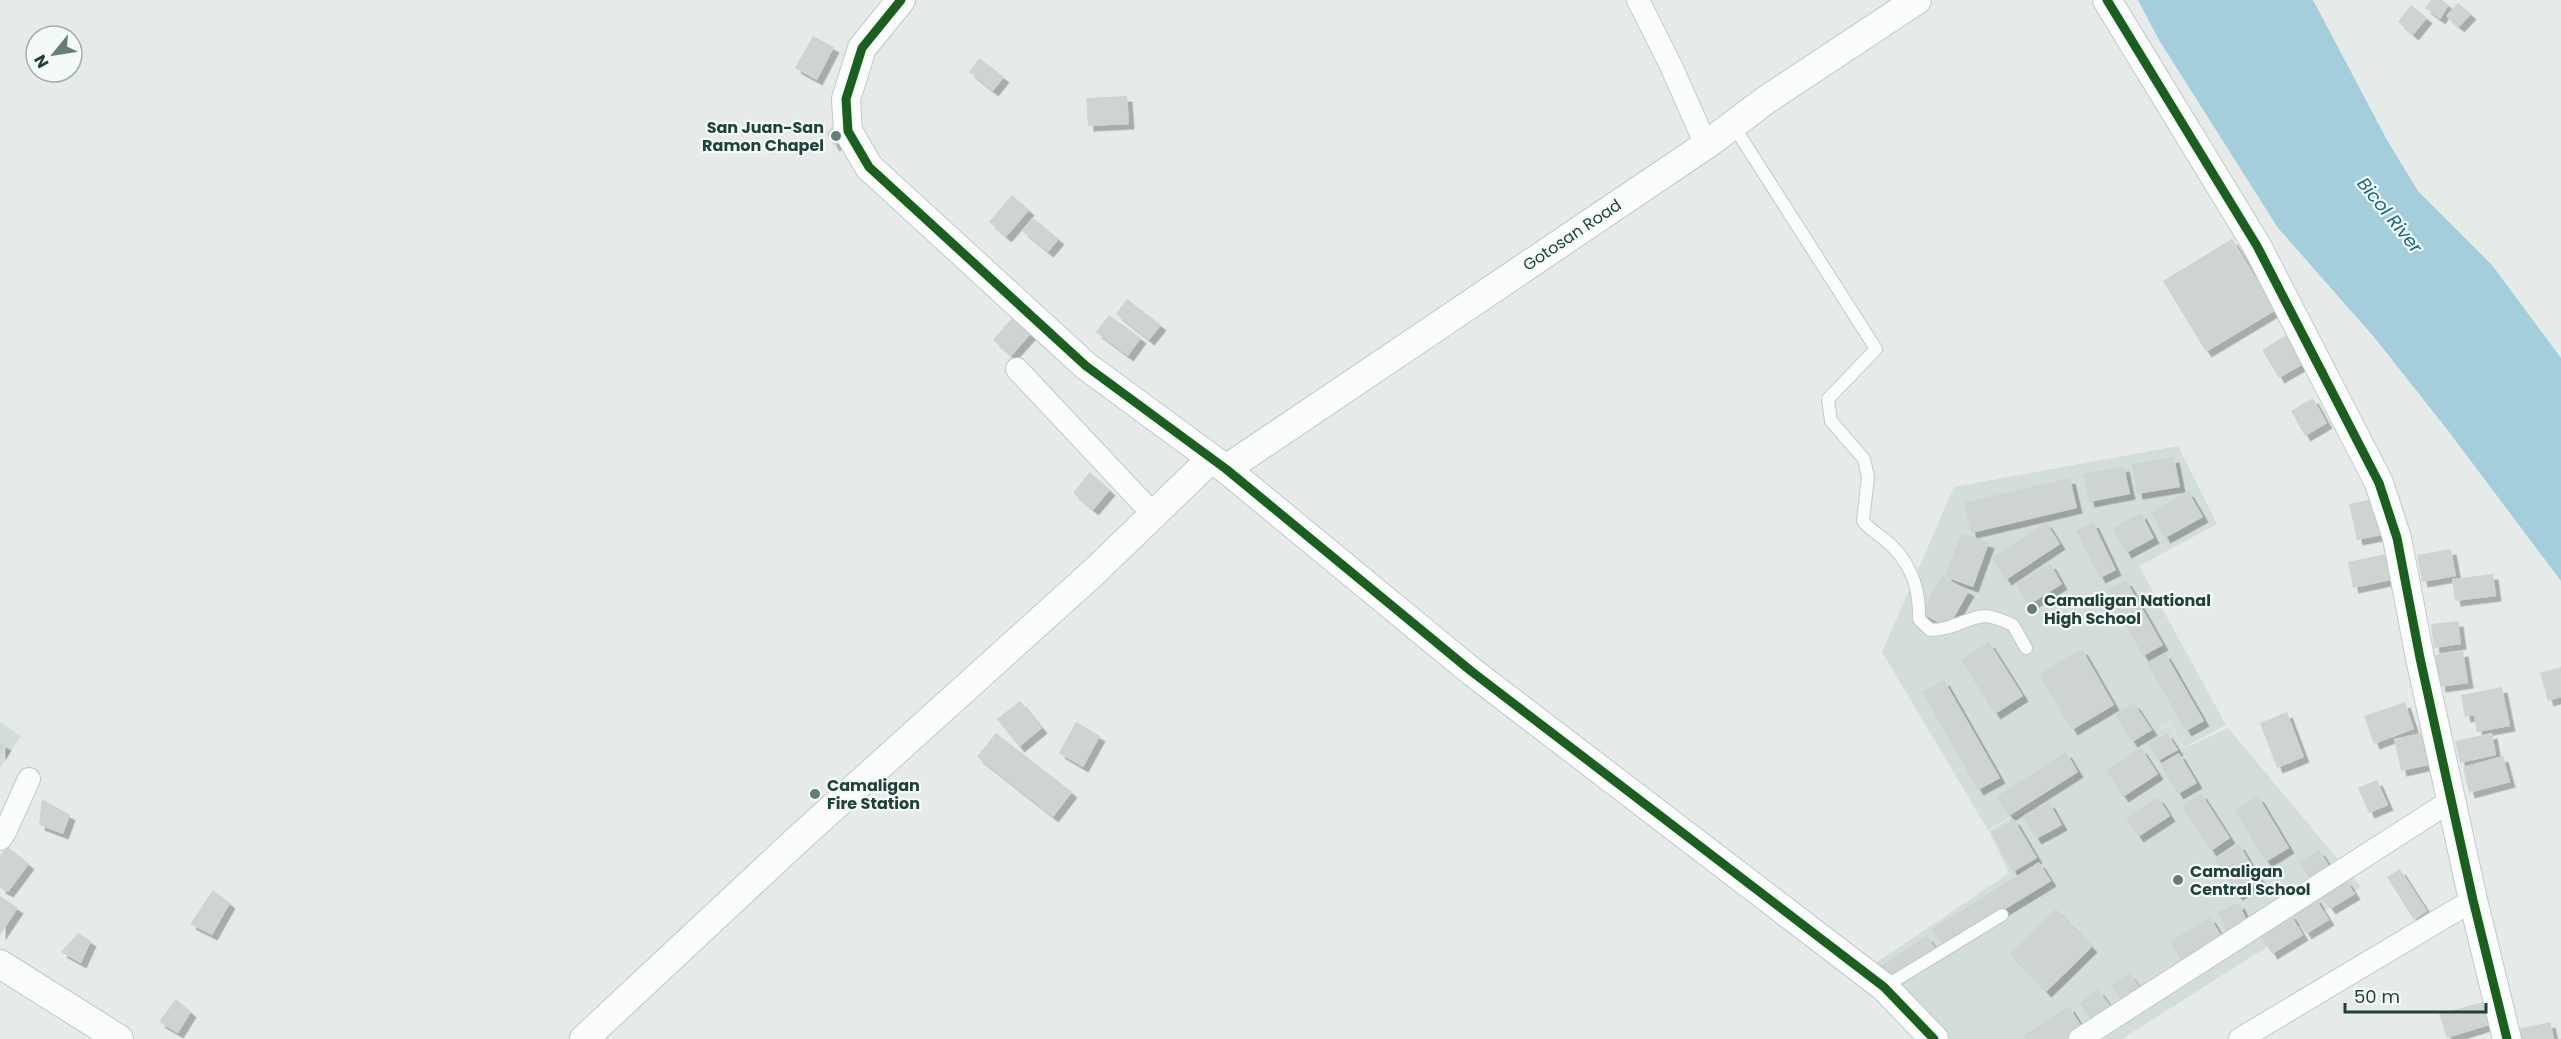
<svg xmlns="http://www.w3.org/2000/svg" width="2561" height="1039" font-family="Poppins,sans-serif">
<style>
.built{fill:#d3ddd9}
.water{fill:#a4cedc}
.building{fill:#cdd4d2;filter:url(#shadow)}
.lines{fill:none;stroke-linecap:round;stroke-linejoin:round}
.service-casing{stroke:#c3c8c6;stroke-width:14}
.minor-casing{stroke:#c3c8c6;stroke-width:24}
.tertiary-casing{stroke:#c3c8c6;stroke-width:30}
.service{stroke:#fbfcfc;stroke-width:12}
.minor{stroke:#fbfcfc;stroke-width:22}
.tertiary{stroke:#fbfcfc;stroke-width:28}
.cycleway-casing{stroke:#f3faf7;stroke-width:13}
.cycleway{stroke:#1b5e20;stroke-width:9}
.poi-dot{fill:#667c78;stroke:#f3faf7;stroke-width:2}
.labels{text-anchor:middle;dominant-baseline:central;stroke-width:4.5;stroke-linejoin:round;paint-order:stroke}
.poi-label{font-size:16px;font-weight:bold;fill:#21403b;stroke:#f3faf7;text-anchor:start}
.street-label{font-size:16px;fill:#21403b;stroke:#f3faf7}
.water-label{font-size:18px;font-style:italic;fill:#166581;stroke:#f3faf7}
</style>
<defs>
<filter id="shadow"><feDropShadow dx="5.5" dy="5.5" stdDeviation="0" flood-color="#0004"/></filter>
</defs>
<rect width="100%" height="100%" fill="#e6ebe9"/>
<g class="built">
<polygon points="2178,446 2217,524 2139,566 2226,725 2183,748 2169,724 2156,732 2169,725 2183,749 2228,728 2361,887 2122,1039 1933,1039 1861,973 2009,873 1989,831 2068,784 1988,830 1882,652 1954,487"/>
<polygon points="0,722 21,736 0,768"/>
</g>
<polygon class="water" points="2138,0 2313,0 2387,140 2418,191 2492,265 2561,358 2561,581 2446,428 2374,337 2278,228 2159,40"/>
<g class="building">
<polygon points="2431,0 2442,0 2449,5 2440,19 2425,8"/>
<polygon points="2458,3 2471,14 2459,27 2446,16"/>
<polygon points="2411,5 2427,18 2413,35 2398,22"/>
<polygon points="813,36 834,47 817,80 795,68"/>
<polygon points="979,58 1004,77 993,91 969,72"/>
<polygon points="1127,96 1129,124 1088,126 1086,98"/>
<polygon points="832,127 833,130 837,127 844,139 834,146 827,133"/>
<polygon points="1012,195 1029,210 1006,237 989,222"/>
<polygon points="1033,218 1059,239 1048,252 1022,231"/>
<polygon points="2232,239 2276,310 2206,352 2163,281"/>
<polygon points="1127,299 1161,325 1149,340 1116,314"/>
<polygon points="1019,310 1037,327 1011,356 993,340"/>
<polygon points="1109,315 1141,338 1128,356 1096,332"/>
<polygon points="2288,334 2305,363 2279,378 2262,350"/>
<polygon points="2313,398 2327,423 2305,436 2291,411"/>
<polygon points="2174,457 2180,487 2137,494 2132,464"/>
<polygon points="2124,466 2130,494 2089,502 2083,474"/>
<polygon points="1090,472 1110,490 1093,510 1073,493"/>
<polygon points="2070,478 2077,508 1971,533 1964,503"/>
<polygon points="2188,491 2203,517 2165,538 2151,513"/>
<polygon points="2373,499 2382,535 2357,540 2349,504"/>
<polygon points="2141,513 2154,538 2126,553 2113,528"/>
<polygon points="2046,522 2060,544 2006,580 1992,558"/>
<polygon points="2093,522 2116,570 2100,578 2076,531"/>
<polygon points="1961,533 1989,543 1973,587 1945,577"/>
<polygon points="2451,549 2456,576 2422,582 2417,555"/>
<polygon points="2386,554 2391,580 2353,588 2348,562"/>
<polygon points="2050,563 2062,584 2029,605 2016,584"/>
<polygon points="2493,574 2496,596 2455,601 2452,579"/>
<polygon points="1942,576 1969,591 1948,628 1921,613"/>
<polygon points="2126,580 2163,645 2143,656 2106,591"/>
<polygon points="2458,621 2461,644 2434,648 2431,624"/>
<polygon points="1989,642 2023,696 1995,714 1961,660"/>
<polygon points="2082,649 2114,705 2072,730 2039,674"/>
<polygon points="2463,651 2468,683 2440,687 2435,655"/>
<polygon points="2165,653 2204,721 2186,731 2147,663"/>
<polygon points="2561,667 2561,697 2548,701 2540,673"/>
<polygon points="1944,680 2000,778 1978,790 1922,692"/>
<polygon points="2502,687 2510,726 2477,732 2474,715 2465,717 2461,695"/>
<polygon points="1020,701 1042,728 1019,747 997,719"/>
<polygon points="2405,702 2414,729 2374,744 2364,716"/>
<polygon points="2134,703 2152,730 2132,742 2115,715"/>
<polygon points="2287,712 2304,757 2277,768 2260,723"/>
<polygon points="1076,722 1100,736 1083,767 1059,753"/>
<polygon points="996,733 1072,792 1053,817 977,757"/>
<polygon points="2167,733 2178,750 2158,761 2148,744"/>
<polygon points="2421,733 2428,765 2401,771 2394,739"/>
<polygon points="2492,733 2496,755 2460,763 2455,741"/>
<polygon points="0,742 6,745 0,755"/>
<polygon points="2141,748 2158,774 2123,797 2106,770"/>
<polygon points="2066,752 2078,772 2009,816 1996,797"/>
<polygon points="2179,753 2197,783 2178,794 2160,764"/>
<polygon points="2503,756 2510,782 2469,793 2463,767"/>
<polygon points="2377,780 2388,805 2369,813 2358,788"/>
<polygon points="2201,793 2230,838 2211,851 2182,806"/>
<polygon points="2258,796 2289,848 2266,862 2235,810"/>
<polygon points="2158,797 2170,816 2138,837 2126,818"/>
<polygon points="42,799 70,815 63,834 39,825"/>
<polygon points="2049,802 2062,825 2036,839 2023,816"/>
<polygon points="2014,819 2037,858 2013,872 1991,833"/>
<polygon points="2239,844 2261,881 2237,895 2215,859"/>
<polygon points="7,846 29,864 8,892 0,888 0,856"/>
<polygon points="2319,850 2330,867 2311,880 2299,862"/>
<polygon points="2039,862 2051,881 1943,947 1932,929"/>
<polygon points="2400,869 2427,911 2414,920 2387,877"/>
<polygon points="2346,880 2355,894 2330,909 2321,895"/>
<polygon points="213,890 230,903 212,935 190,924"/>
<polygon points="0,896 18,908 0,935"/>
<polygon points="2315,897 2329,920 2306,934 2292,910"/>
<polygon points="2239,903 2249,925 2228,935 2218,912"/>
<polygon points="2056,909 2092,947 2046,992 2010,954"/>
<polygon points="2290,913 2303,935 2272,954 2259,932"/>
<polygon points="2210,917 2222,937 2182,961 2170,942"/>
<polygon points="78,933 91,941 81,963 61,952"/>
<polygon points="1927,936 1936,949 1885,982 1876,969"/>
<polygon points="2129,973 2142,990 2124,1003 2111,986"/>
<polygon points="2098,989 2111,1007 2092,1021 2079,1003"/>
<polygon points="176,999 191,1012 178,1033 159,1022"/>
<polygon points="2483,1002 2489,1025 2447,1038 2439,1014"/>
<polygon points="2069,1006 2085,1032 2074,1039 2026,1039 2024,1035"/>
<polygon points="2550,1022 2554,1039 2520,1039 2518,1029"/>
</g>
<g class="lines">
<g class="service-casing">
<g id="service">
<path d="M1733 125 1876 349 1828 399 1831 421 1864 459 1868 477 1863 521C1869 529 1876 533 1884 539 1910 560 1920 586 1919 619L1930 630C1953 630 1964 618 1985 616 1994 616 2005 622 2013 625L2026 648"/>
<polyline points="1884,987 2002,915"/>
</g>
</g>
<g class="minor-casing">
<g id="minor">
<polyline points="1638,0 1671,66 1706,145"/>
<polyline points="1017,369 1154,515"/>
<polyline points="0,839 5,832 29,779"/>
<polyline points="2080,1039 2452,800"/>
<polyline points="2240,1039 2473,900"/>
</g>
</g>
<g class="tertiary-casing">
<g id="tertiary">
<polyline points="901,0 862,48 846,99 848,131 869,167 1086,366 1226,469 1471,671 1884,987 1934,1039"/>
<polyline points="2107,0 2257,246 2379,483 2397,538 2420,658 2473,900 2507,1039"/>
<polyline points="1226,469 1706,145 1766,100 1917,0"/>
<polyline points="0,964 119,1039"/>
<polyline points="584,1039 796,841 1094,572 1211,459"/>
</g>
</g>
<use href="#service" class="service"/>
<use href="#minor" class="minor"/>
<use href="#tertiary" class="tertiary"/>
<g class="cycleway-casing">
<g id="cycleway">
<polyline points="901,0 862,48 846,99 848,131 869,167 1086,366 1226,469 1471,671 1884,987 1934,1039"/>
<polyline points="2107,0 2257,246 2379,483 2397,538 2420,658 2473,900 2507,1039"/>
</g>
</g>
<use href="#cycleway" class="cycleway"/>
</g>
<g class="poi-dot">
<circle cx="836" cy="136" r="6"/>
<circle cx="2032" cy="609" r="6"/>
<circle cx="815" cy="794" r="6"/>
<circle cx="2178" cy="880" r="6"/>
</g>
<g class="labels">
<g class="poi-label">
<text x="824" y="127" text-anchor="end">San Juan-San<tspan x="824" dy="18">Ramon Chapel</tspan></text>
<text x="2044" y="600">Camaligan National<tspan x="2044" dy="18">High School</tspan></text>
<text x="827" y="785">Camaligan<tspan x="827" dy="18">Fire Station</tspan></text>
<text x="2190" y="871">Camaligan<tspan x="2190" dy="18">Central School</tspan></text>
</g>
<g class="street-label">
<text transform="translate(1572 235) rotate(-34)">Gotosan Road</text>
</g>
<g class="water-label">
<text transform="translate(2390 215) rotate(51)">Bicol River</text>
</g>
</g>
<g transform="translate(54 54) rotate(240)"><circle r="28" fill="#f3faf7" stroke="#9fb0ac" stroke-width="1.5"/>
<path d="M0-4.5L10 22L0 15L-10 22Z" fill="#667c78"/>
<text y="-9" font-size="16" font-weight="bold" text-anchor="middle" fill="#21403b">N</text>
</g>
<path d="M2345 1003v9h141v-9" fill="none" stroke="#21403b" stroke-width="3"/>
<text x="2354" y="1003" font-size="18" fill="#21403b" stroke="#f3faf7" stroke-width="4.5" paint-order="stroke">50 m</text>
</svg>
